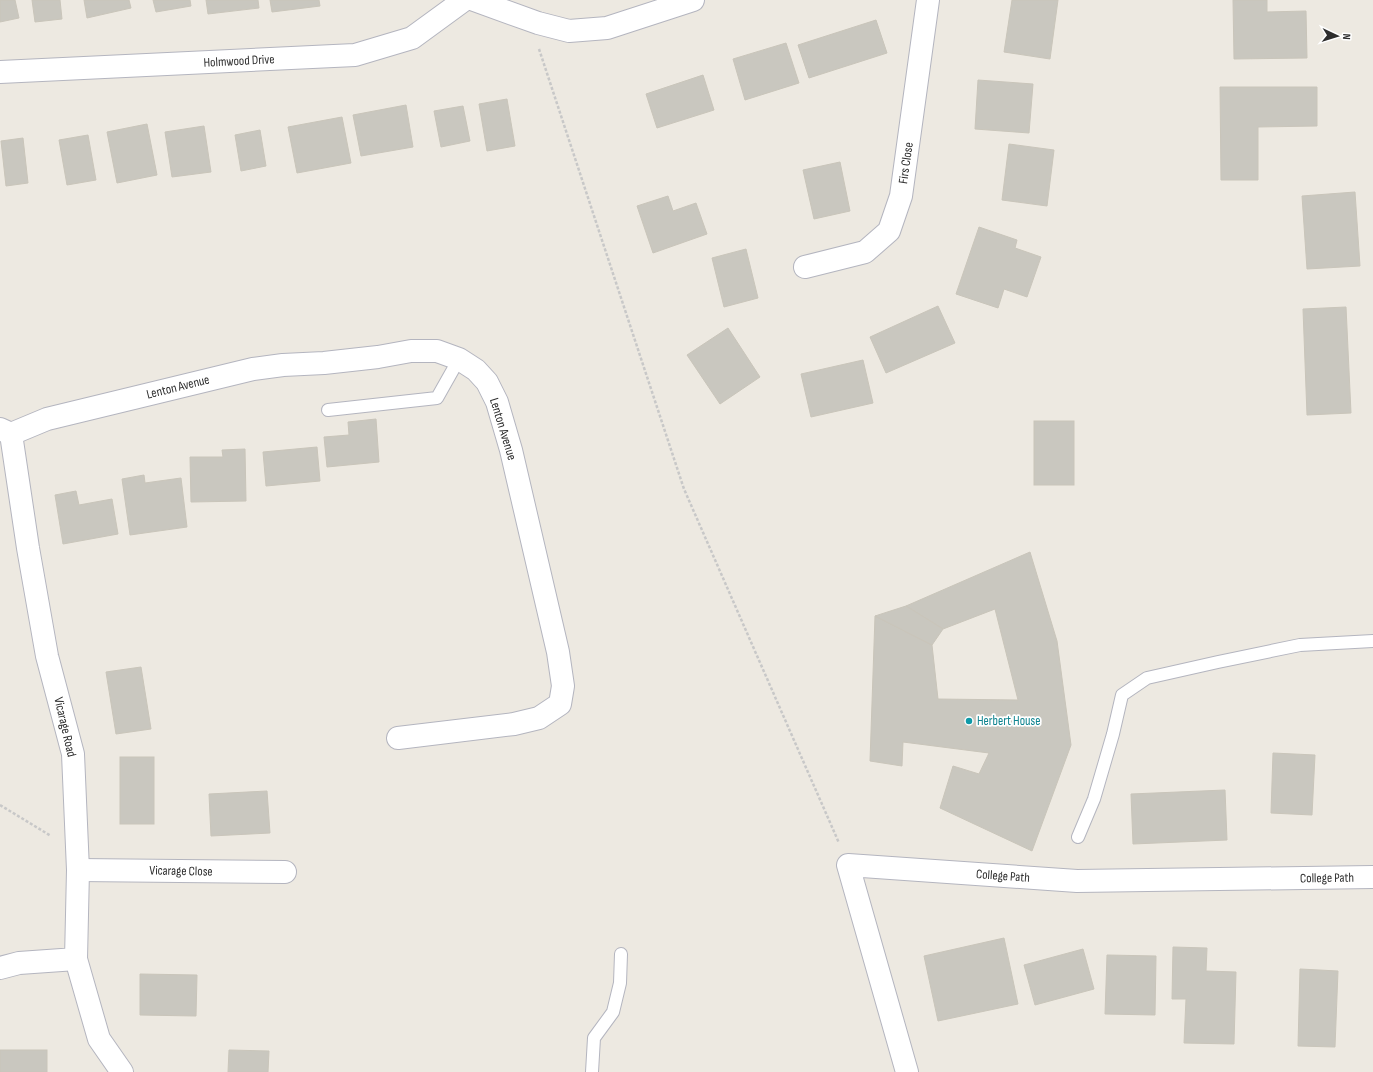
<svg xmlns="http://www.w3.org/2000/svg" width="1373" height="1072" font-family="'Sofia Sans Condensed',sans-serif">
<style>
.building{fill:#c9c7bf;stroke:#c9c5ba}
.lines{fill:none;stroke-linecap:round;stroke-linejoin:round}
.lane-casing{stroke:#b4b5bf;stroke-width:14}
.street-casing{stroke:#b4b5bf;stroke-width:24}
.path{stroke:#c8c8c8;stroke-width:2.5;stroke-dasharray:3 2;stroke-linecap:butt}
.lane{stroke:#fff;stroke-width:12}
.street{stroke:#fff;stroke-width:22}
.culture-dot{fill:#0f9aa8;stroke:#fff;stroke-width:1.5}
.labels{text-anchor:middle;dominant-baseline:central;stroke-width:3.5;stroke-linejoin:round;paint-order:stroke}
.street-label{font-size:13px;fill:#2d2d2d;stroke:#fff}
.culture-label{font-size:13px;fill:#0d838f;stroke:#fff;text-anchor:start}
</style>
<rect width="100%" height="100%" fill="#ede9e1"/>
<g class="building">
<polygon points="0,0 15,0 19,18 0,22"/>
<polygon points="32,0 60,0 62,19 35,22"/>
<polygon points="84,0 129,0 131,8 87,18"/>
<polygon points="153,0 190,0 191,6 156,12"/>
<polygon points="206,0 258,0 259,8 208,14"/>
<polygon points="270,0 319,0 320,6 272,12"/>
<polygon points="1012,0 1058,0 1050,59 1004,52"/>
<polygon points="1233,0 1267,0 1267,12 1306,11 1307,58 1234,59"/>
<polygon points="876,20 887,53 809,78 798,45"/>
<polygon points="786,43 799,83 745,100 733,59"/>
<polygon points="703,75 714,110 657,128 646,94"/>
<polygon points="978,80 1033,84 1029,133 975,129"/>
<polygon points="1220,87 1317,87 1317,126 1258,127 1258,180 1221,180"/>
<polygon points="507,99 515,146 487,151 479,104"/>
<polygon points="406,105 413,147 361,156 353,115"/>
<polygon points="463,106 470,141 441,147 434,111"/>
<polygon points="342,117 351,163 297,173 288,127"/>
<polygon points="147,124 157,175 117,183 107,132"/>
<polygon points="204,126 211,172 172,177 165,132"/>
<polygon points="260,130 266,166 241,171 235,135"/>
<polygon points="88,135 96,180 67,185 59,140"/>
<polygon points="23,138 28,183 6,186 1,141"/>
<polygon points="1009,144 1054,150 1047,206 1002,200"/>
<polygon points="840,162 850,211 814,219 803,170"/>
<polygon points="1355,192 1360,266 1307,269 1302,196"/>
<polygon points="668,196 673,211 696,203 707,234 653,253 637,206"/>
<polygon points="979,227 1017,240 1015,248 1041,257 1027,297 1004,289 998,308 956,294"/>
<polygon points="746,249 758,298 724,307 712,258"/>
<polygon points="938,306 955,343 886,373 870,337"/>
<polygon points="1346,307 1351,413 1307,415 1303,309"/>
<polygon points="728,328 760,377 720,404 687,355"/>
<polygon points="863,360 873,403 811,417 801,374"/>
<polygon points="376,419 379,462 327,467 324,437 349,435 348,422"/>
<rect x="1034" y="421" width="40" height="64"/>
<polygon points="317,447 320,481 266,486 263,452"/>
<polygon points="245,449 246,501 191,502 190,457 223,457 222,450"/>
<polygon points="144,475 145,483 181,478 187,527 130,535 122,479"/>
<polygon points="76,491 79,505 112,499 118,534 63,544 55,495"/>
<polygon points="1030,552 1057,641 1071,745 1032,851 940,808 953,766 979,774 989,753 903,742 902,766 870,761 875,616 932,645 938,699 1018,700 995,609 943,629 906,606"/>
<polygon points="906,606 943,629 932,645 875,616"/>
<polygon points="141,667 151,729 116,734 106,672"/>
<polygon points="1273,753 1315,755 1312,815 1271,813"/>
<rect x="120" y="757" width="34" height="67"/>
<polygon points="1225,790 1227,840 1133,844 1131,794"/>
<polygon points="267,791 270,833 211,836 209,794"/>
<polygon points="1004,938 1018,1004 938,1021 924,956"/>
<polygon points="1173,947 1207,948 1206,971 1236,972 1234,1044 1184,1043 1186,999 1172,999"/>
<polygon points="1083,949 1094,989 1035,1005 1024,965"/>
<polygon points="1107,955 1156,956 1155,1015 1105,1014"/>
<polygon points="1300,969 1338,971 1335,1047 1298,1046"/>
<polygon points="140,974 197,975 196,1016 140,1015"/>
<rect x="0" y="1050" width="47" height="22"/>
<polygon points="229,1050 269,1051 268,1072 228,1072"/>
</g>
<g class="lines">
<g class="lane-casing">
<g id="lane">
<polyline points="328,410 437,398 459,359"/>
<polyline points="1078,837 1094,799 1113,734 1122,695 1147,678 1218,662 1300,645 1373,641"/>
<polyline points="592,1072 594,1038 613,1012 620,983 621,954"/>
</g>
</g>
<g class="street-casing">
<g id="street">
<polyline points="474,0 538,23 569,31 607,28 693,0"/>
<polyline points="0,72 355,55 412,38 464,0"/>
<polyline points="805,267 865,252 889,231 901,196 928,0"/>
<polyline points="0,429 11,434 28,548 47,656 73,754 78,870 76,959 19,963 0,968"/>
<polyline points="11,434 47,419 253,369 283,365 324,363 378,357 411,351 437,351 459,359 476,370 487,382 497,402 511,450 558,652 563,686 560,704 539,718 514,724 398,738"/>
<polyline points="78,870 285,872"/>
<polyline points="76,959 99,1039 122,1072"/>
<polyline points="907,1072 848,865 1077,881 1373,877"/>
</g>
</g>
<g class="path">
<polyline points="539,49 684,489 839,843"/>
<polyline points="0,805 51,836"/>
</g>
<use href="#lane" class="lane"/>
<use href="#street" class="street"/>
</g>
<circle class="culture-dot" cx="969" cy="721" r="4"/>
<g class="labels">
<g class="street-label">
<text transform="translate(239 61) rotate(-3)">Holmwood Drive</text>
<text transform="translate(906 163) rotate(-82)">Firs Close</text>
<text transform="translate(178 387) rotate(-14)">Lenton Avenue</text>
<text transform="translate(503 429) rotate(73)">Lenton Avenue</text>
<text transform="translate(65 727) rotate(77)">Vicarage Road</text>
<text transform="translate(181 871) rotate(1)">Vicarage Close</text>
<text transform="translate(1003 876) rotate(4)">College Path</text>
<text transform="translate(1327 878) rotate(-1)">College Path</text>
</g>
<g class="culture-label">
<text x="977" y="721">Herbert House</text>
</g>
</g>
<g transform="translate(1337 36) rotate(94)" stroke="#ffffff" stroke-width="3" paint-order="stroke">
<path d="M0-3L7 15L0 10L-7 15Z" fill="#2d2d2d"/>
<text y="-6" font-size="11" font-weight="bold" text-anchor="middle" fill="#2d2d2d">N</text>
</g>
</svg>
